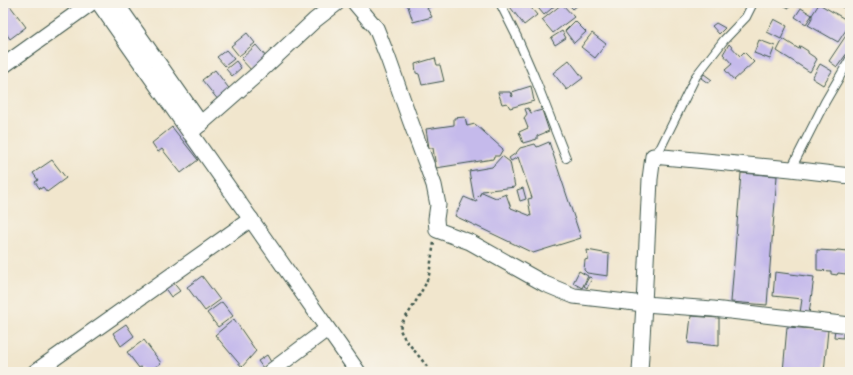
<svg xmlns="http://www.w3.org/2000/svg" width="853" height="375" font-family="Dekko,sans-serif">
<style>
.building{fill:#c5baeb}
.lines{fill:none;stroke-linecap:round;stroke-linejoin:round}
.lane-casing{stroke:#3e564b;stroke-width:10}
.street-casing{stroke:#3e564b;stroke-width:17}
.path{stroke:#3e564b;stroke-width:2.5;stroke-dasharray:3 3;stroke-linecap:butt}
.lane{stroke:#fff;stroke-width:8}
.street{stroke:#fff;stroke-width:15}
</style>
<rect width="100%" height="100%" fill="#f7f3e8"/>
<filter id="ink" filterUnits="userSpaceOnUse"><feTurbulence type="fractalNoise" baseFrequency=".025" numOctaves="2"/><feDisplacementMap in="SourceGraphic" scale="8" xChannelSelector="R" yChannelSelector="G"/><feConvolveMatrix kernelMatrix="1 2 1 2 8 2 1 2 1" color-interpolation-filters="sRGB"/></filter>
<filter id="wash" filterUnits="userSpaceOnUse"><feTurbulence type="fractalNoise" baseFrequency=".012" numOctaves="4" result="noise"/><feDisplacementMap in="SourceGraphic" scale="16" xChannelSelector="R" yChannelSelector="G"/><feGaussianBlur stdDeviation="0.9" result="paint"/><feColorMatrix in="noise" values="0 0 0 0 0 0 0 0 0 0 0 0 0 0 0 0 0 1.4 0 .05"/><feComposite in="paint" operator="in"/></filter>
<g filter="url(#wash)">
<rect width="100%" height="100%" fill="#f1e6cd"/>
<g id="blocks">
<g class="building">
<polygon points="3,3 8,3 26,27 10,39 3,29"/>
<polygon points="407,3 428,3 430,7 427,8 432,17 413,22"/>
<polygon points="507,3 527,3 537,15 524,25"/>
<polygon points="534,3 558,3 544,15"/>
<polygon points="569,3 576,3 578,5 573,9 568,4"/>
<polygon points="779,3 801,3 799,7 791,3 789,8"/>
<polygon points="562,4 574,17 553,33 542,20"/>
<polygon points="819,4 850,22 850,24 838,42 808,25 812,18 812,15"/>
<polygon points="801,8 812,15 806,24 795,17"/>
<polygon points="774,19 787,26 781,39 767,32"/>
<polygon points="575,21 586,32 574,43 565,31"/>
<polygon points="716,23 725,28 719,34 712,26"/>
<polygon points="562,31 566,38 555,45 551,38"/>
<polygon points="247,33 255,43 239,56 231,46"/>
<polygon points="592,33 606,44 595,58 581,47"/>
<polygon points="847,34 850,36 850,49 837,67 829,61"/>
<polygon points="783,39 799,49 800,46 808,51 808,53 817,59 810,72 777,51"/>
<polygon points="759,40 775,46 770,59 754,53"/>
<polygon points="729,44 740,56 744,52 754,62 734,80 725,70 732,64 723,54"/>
<polygon points="256,45 267,58 252,71 241,59"/>
<polygon points="226,50 234,59 225,66 217,57"/>
<polygon points="435,58 437,65 440,65 444,81 422,85 419,74 416,73 415,64"/>
<polygon points="569,60 583,78 567,90 553,73"/>
<polygon points="236,61 241,68 232,76 226,69"/>
<polygon points="820,64 832,71 823,85 812,78"/>
<polygon points="215,70 231,91 219,101 202,80"/>
<polygon points="704,74 712,80 708,83 701,78"/>
<polygon points="531,86 534,101 510,108 507,103 502,104 498,92 510,92 512,97 513,96 512,92"/>
<polygon points="528,108 531,113 542,110 549,131 537,136 537,139 523,143 519,132 528,128 524,118 527,114 525,109"/>
<polygon points="465,117 467,126 475,124 503,149 499,156 494,156 493,159 436,168 433,148 429,148 426,129 454,125 454,118"/>
<polygon points="172,127 198,160 181,173 162,149 158,152 152,143"/>
<polygon points="549,142 581,238 533,253 455,216 464,197 476,202 477,200 474,199 469,171 492,167 502,156 510,162 515,187 482,191 478,197 482,192 496,198 506,194 511,208 531,216 528,199 532,198 518,157 511,161 509,158 516,153 520,148 535,144 537,147"/>
<polygon points="52,160 66,178 47,192 43,187 40,189 35,182 38,180 33,173"/>
<polygon points="741,173 777,176 767,305 731,302"/>
<polygon points="523,188 526,199 520,201 517,190"/>
<polygon points="587,250 609,254 608,276 587,273 584,270 585,260 588,259"/>
<polygon points="817,250 836,251 837,250 849,251 846,274 838,273 837,275 831,274 831,271 817,270"/>
<polygon points="579,271 588,276 582,288 573,283"/>
<polygon points="775,272 814,277 809,314 800,313 802,299 773,296"/>
<polygon points="202,276 220,300 205,311 187,287"/>
<polygon points="589,277 592,278 587,288 584,286"/>
<polygon points="172,281 180,291 171,297 164,287"/>
<polygon points="222,302 233,316 218,327 207,313"/>
<polygon points="691,316 719,318 719,346 688,343"/>
<polygon points="234,319 256,351 242,367 215,335"/>
<polygon points="126,324 134,336 121,346 113,333"/>
<polygon points="787,327 828,330 824,372 783,372"/>
<polygon points="835,329 843,329 843,338 834,337"/>
<polygon points="144,340 161,363 148,372 146,370 144,371 141,367 139,368 127,352"/>
<polygon points="267,355 271,362 263,368 258,361"/>
</g>
</g>
</g>
<g filter="url(#ink)">
<use href="#blocks" fill-opacity="0" stroke="#3e564b" stroke-width="1"/>
<g class="lines">
<g class="lane-casing">
<g id="lane">
<polyline points="500,3 517,37 534,76 566,158"/>
<polyline points="844,3 850,5"/>
<polyline points="653,156 661,147 696,76 724,40 746,17 753,3"/>
<polyline points="791,169 825,102 850,59"/>
</g>
</g>
<g class="street-casing">
<g id="street">
<polyline points="99,3 358,372"/>
<polyline points="116,3 201,124"/>
<polyline points="355,3 376,28 388,58 410,120 434,185 438,205 436,219 437,230 470,242 545,284 574,296 644,304 713,309 850,325"/>
<polyline points="3,66 91,3"/>
<polyline points="190,133 255,76 315,20 337,3"/>
<polyline points="35,372 251,219"/>
<polyline points="270,372 327,329"/>
<polyline points="640,372 644,304 650,179 653,156 791,169 850,176"/>
</g>
</g>
<polyline class="path" points="430,372 426,365 405,339 400,330 401,324 412,308 425,285 429,275 434,242"/>
<use href="#lane" class="lane"/>
<use href="#street" class="street"/>
</g>
</g>
<rect width="853" height="375" fill="none" stroke="#f7f3e8" stroke-width="16"/>
</svg>
